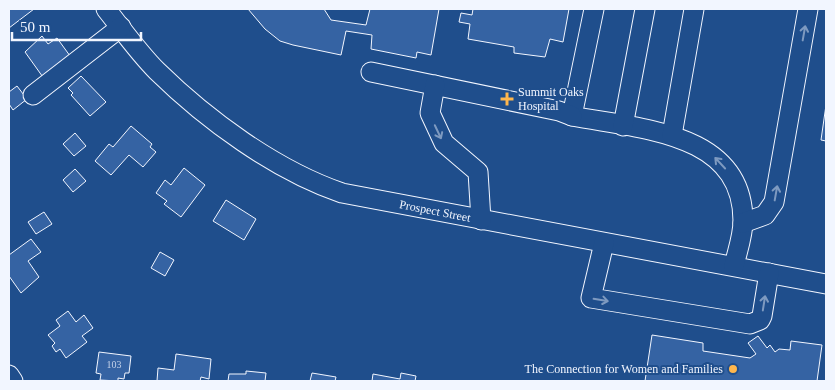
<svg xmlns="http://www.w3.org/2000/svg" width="835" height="390" font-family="'Times New Roman',serif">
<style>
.building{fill:#3563a3;stroke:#f2f6ff}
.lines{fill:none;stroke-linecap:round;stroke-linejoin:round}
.minor-casing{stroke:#f2f6ff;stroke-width:21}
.minor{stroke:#1f4e8c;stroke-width:19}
.oneway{stroke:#7e9ac0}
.poi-dot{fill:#ffb74d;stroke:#1f4e8c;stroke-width:2}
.labels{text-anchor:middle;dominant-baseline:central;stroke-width:4;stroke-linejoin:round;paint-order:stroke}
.number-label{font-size:10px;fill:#c3d1e8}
.poi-label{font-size:12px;fill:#f2f6ff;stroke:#1f4e8c;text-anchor:start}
.street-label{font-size:12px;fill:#f2f6ff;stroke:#1f4e8c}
</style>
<rect width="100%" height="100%" fill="#1f4e8c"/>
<g class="building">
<polygon points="9,9 34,9 9,28"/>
<polygon points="248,9 324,9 331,20 366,25 370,9 439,9 431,55 417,52 416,58 371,49 372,35 346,31 341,55 293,45 280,41 265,29"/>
<polygon points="473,9 569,9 563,42 550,39 545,57 514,53 514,47 468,39 470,24 459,22 461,13 472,15"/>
<polygon points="42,36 48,44 57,38 73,60 45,80 25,52"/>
<polygon points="81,76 106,102 90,116 71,95 73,93 68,88"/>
<polygon points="17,86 27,99 13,110 9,104 9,92"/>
<polygon points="826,105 826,141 821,140"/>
<polygon points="131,126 152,144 150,147 156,152 143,167 129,155 111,175 95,161 109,144 113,147"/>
<polygon points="75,133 86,146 74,156 63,144"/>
<polygon points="184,168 205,185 181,217 164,204 167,201 156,193 165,180 171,185"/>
<polygon points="75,169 86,181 73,192 63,180"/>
<polygon points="226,200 256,219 244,240 213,221"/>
<polygon points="44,212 52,224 36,234 28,222"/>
<polygon points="31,239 41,252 28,261 39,277 21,293 9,276 9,255"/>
<polygon points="160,252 174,260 165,276 151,268"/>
<polygon points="68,311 76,322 84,315 93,328 82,336 87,342 66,358 60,349 56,352 52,346 55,343 48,335 60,326 56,320"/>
<polygon points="652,335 703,343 703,351 750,358 756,354 748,343 758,336 767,348 770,345 775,352 779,349 790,350 791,341 822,345 817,381 821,381 645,381"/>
<polygon points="99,352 131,356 129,373 125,373 124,379 118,378 118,381 100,380 101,374 96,373"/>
<polygon points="176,354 211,359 209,379 201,377 200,381 157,381 158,368 174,370"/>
<polygon points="246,371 266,373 265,381 228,381 229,374 246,374"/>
<polygon points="312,373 336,377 335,381 310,381"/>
<polygon points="401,373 416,376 415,381 372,381 373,374 400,379"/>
</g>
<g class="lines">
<g class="minor-casing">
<g id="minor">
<path d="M106 9C122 29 138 52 157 71 207 120 275 170 342 193L826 284"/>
<path d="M594 9 572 116C638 129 743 131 743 221 743 236 737 252 734 266"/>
<polyline points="371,72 559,111 572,116"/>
<polyline points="435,85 430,113 444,143 478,172 481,220"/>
<polyline points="33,95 121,27"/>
<polyline points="623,126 645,9"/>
<polyline points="672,135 694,9"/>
<polyline points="743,223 765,215 774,202 808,9"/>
<polyline points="604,243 591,298 750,324 760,320 762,316 769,273"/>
<polyline points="9,375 13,381"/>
</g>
</g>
<use href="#minor" class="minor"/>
</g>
<defs><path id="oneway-shaft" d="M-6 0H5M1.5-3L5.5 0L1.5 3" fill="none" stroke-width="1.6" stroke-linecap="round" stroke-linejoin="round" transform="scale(1.25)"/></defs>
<g class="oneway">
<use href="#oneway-shaft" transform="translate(804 33) rotate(-80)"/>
<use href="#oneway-shaft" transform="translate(438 132) rotate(65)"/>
<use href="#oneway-shaft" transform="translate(720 163) rotate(-133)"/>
<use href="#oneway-shaft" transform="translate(776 193) rotate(-80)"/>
<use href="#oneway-shaft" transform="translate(601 300) rotate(9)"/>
<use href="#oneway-shaft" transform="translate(764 303) rotate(-81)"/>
</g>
<g class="poi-dot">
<path d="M504.5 91.5h5v5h5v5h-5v5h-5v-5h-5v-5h5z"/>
<circle cx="733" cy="369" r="5"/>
</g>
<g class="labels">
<g class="number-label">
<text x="114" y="364">103</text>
</g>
<g class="poi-label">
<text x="518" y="92">Summit Oaks<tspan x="518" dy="14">Hospital</tspan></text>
<text x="723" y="369" text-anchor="end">The Connection for Women and Families</text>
</g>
<g class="street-label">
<text transform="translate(435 211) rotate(11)">Prospect Street</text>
</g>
</g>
<rect width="835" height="390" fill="none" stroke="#f2f6ff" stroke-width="20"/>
<path d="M12 32v8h129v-8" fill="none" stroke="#f2f6ff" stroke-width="2.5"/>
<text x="20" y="32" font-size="15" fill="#f2f6ff" stroke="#1f4e8c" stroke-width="4" paint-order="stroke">50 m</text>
</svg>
